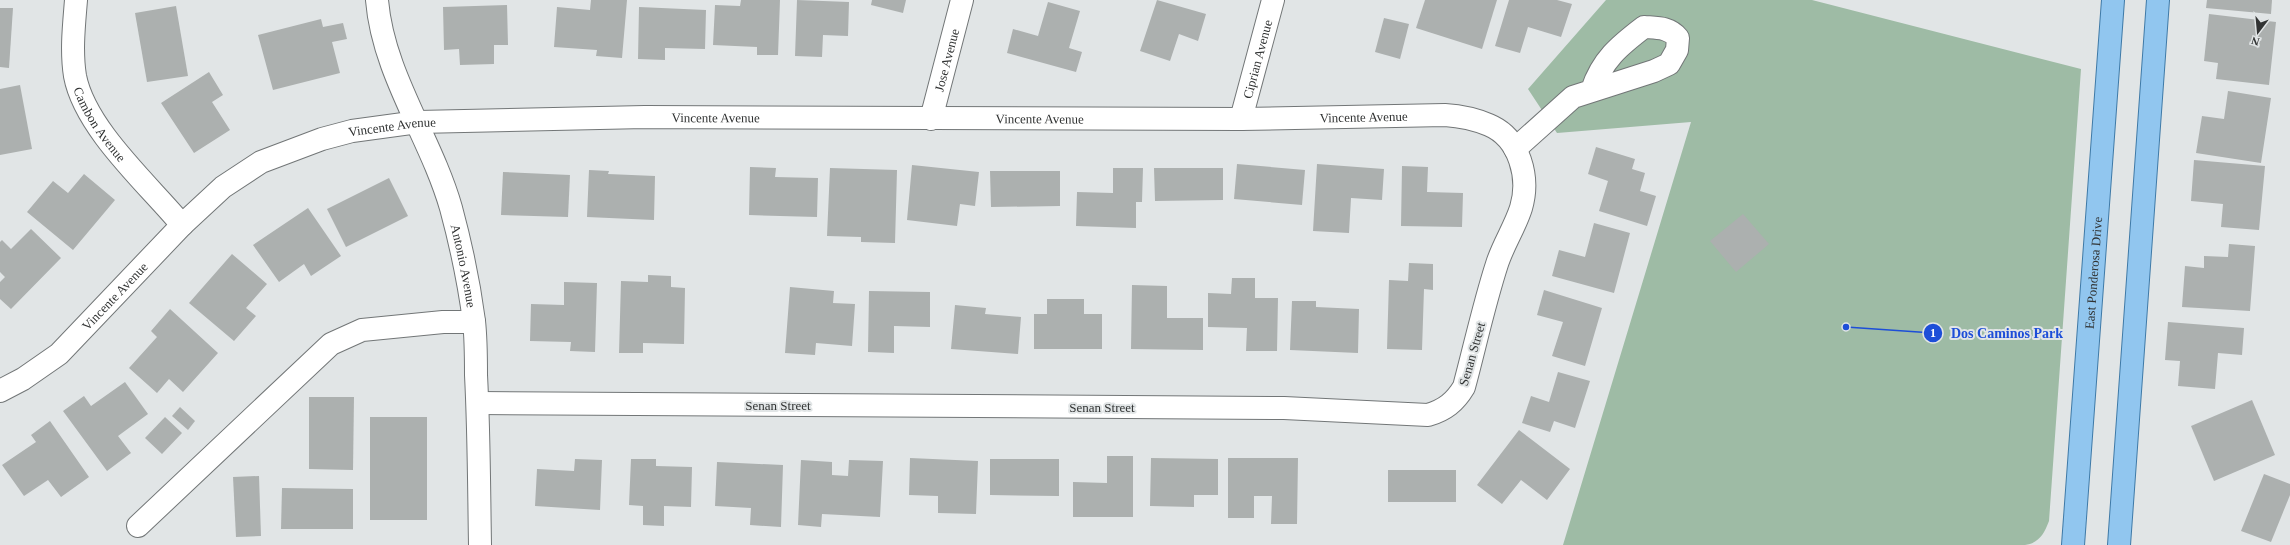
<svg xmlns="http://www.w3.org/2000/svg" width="2290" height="545" font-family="Georgia,serif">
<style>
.green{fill:#9ebba5}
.building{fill:#acb0af}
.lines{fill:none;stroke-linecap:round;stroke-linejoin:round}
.minor-casing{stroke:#727677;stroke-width:24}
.major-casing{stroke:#3f7aa7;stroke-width:24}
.minor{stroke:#fff;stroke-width:22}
.major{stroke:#91c6ef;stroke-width:22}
.labels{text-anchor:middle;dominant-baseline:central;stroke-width:4;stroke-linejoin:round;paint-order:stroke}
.street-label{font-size:13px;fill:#313333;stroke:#e1e5e6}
.leader{fill:none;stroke:#1d4ed8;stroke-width:1.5}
.callout-dot{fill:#1d4ed8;stroke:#e1e5e6;stroke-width:1.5}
.mark-label{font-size:12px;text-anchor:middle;font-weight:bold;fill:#fff}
.callout-label{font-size:14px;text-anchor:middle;font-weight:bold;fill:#1d4ed8;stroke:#e1e5e6;stroke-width:4;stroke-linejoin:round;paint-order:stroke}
</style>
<rect width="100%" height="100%" fill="#e1e5e6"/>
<path class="green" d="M1606 0H1812L2081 69 2049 521C2044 534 2039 543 2025 545H1563L1691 122 1557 133 1528 89Z"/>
<g class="building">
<polygon points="591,0 627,0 622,58 596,56 597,50 554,47 557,7 590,10"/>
<polygon points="741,0 780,0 778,55 757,55 757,47 713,45 715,5 740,6"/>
<polygon points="797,0 849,2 848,36 823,35 822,57 795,56"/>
<polygon points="872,0 906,0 903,13 871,5"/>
<polygon points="1157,0 1206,14 1198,41 1179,34 1170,61 1140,51"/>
<polygon points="1425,0 1497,0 1482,49 1416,28"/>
<polygon points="1509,0 1557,0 1572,4 1561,37 1528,27 1520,53 1495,46"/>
<polygon points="2207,0 2272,0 2271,14 2206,8"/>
<polygon points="1048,2 1080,11 1069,48 1082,52 1076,72 1007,53 1013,29 1038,36"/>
<polygon points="507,5 508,45 494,45 494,64 460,65 459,49 444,50 443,7"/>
<polygon points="176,6 188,76 147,82 135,13"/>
<polygon points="639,7 706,10 705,49 665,48 665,60 638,59"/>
<polygon points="0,8 13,8 9,68 0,67"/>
<polygon points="2209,14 2276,22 2269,85 2216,79 2218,63 2204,61"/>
<polygon points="1384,18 1409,24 1400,59 1375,52"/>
<polygon points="321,19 323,27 343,23 347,39 332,42 340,73 273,90 258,35"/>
<polygon points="209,72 223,95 212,102 230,130 194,153 161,103"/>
<polygon points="20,85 32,149 0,155 0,89"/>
<polygon points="2228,91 2271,98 2261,163 2196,153 2202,116 2224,119"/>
<polygon points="1596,147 1635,159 1632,169 1645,173 1640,191 1656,196 1647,226 1599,211 1608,181 1588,174"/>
<polygon points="2194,160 2265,166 2259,230 2221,227 2223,204 2191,201"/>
<polygon points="1237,164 1305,170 1302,205 1234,199"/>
<polygon points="1317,164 1384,169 1382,200 1351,198 1349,233 1313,231"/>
<polygon points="912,165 979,172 975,206 960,204 957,226 907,220"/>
<polygon points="1402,166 1428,167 1427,192 1463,193 1462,227 1401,226"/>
<polygon points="750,167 776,168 775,177 818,178 817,217 749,215"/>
<polygon points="830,168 897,170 895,243 861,242 861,237 827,236"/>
<polygon points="1113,168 1143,168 1142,202 1136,202 1136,228 1076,226 1077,192 1113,193"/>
<polygon points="1154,168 1223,168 1223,200 1155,201"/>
<polygon points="589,170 609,171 608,174 655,176 654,220 587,217"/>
<polygon points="990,171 1060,171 1060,206 991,207"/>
<polygon points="503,172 570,175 568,217 501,215"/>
<polygon points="84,174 115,200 73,250 27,212 53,181 68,193"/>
<polygon points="389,178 408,216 346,247 327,209"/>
<polygon points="308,208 341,256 311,276 304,264 279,282 253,245"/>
<polygon points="1743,214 1769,244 1736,272 1710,241"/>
<polygon points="1594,223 1630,233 1614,293 1552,276 1559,250 1585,257"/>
<polygon points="31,229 61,258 11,309 0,299 0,282 5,277 0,272 0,242 2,240 11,249"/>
<polygon points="2229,244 2255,246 2250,311 2182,307 2185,266 2204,268 2204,256 2228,257"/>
<polygon points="232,254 267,284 246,308 256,316 234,341 189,303"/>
<polygon points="1409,263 1433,264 1433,290 1424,289 1422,350 1387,349 1389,280 1408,281"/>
<polygon points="648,275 671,276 671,287 685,288 684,344 643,343 643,353 619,353 621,281 648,282"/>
<polygon points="1232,278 1255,278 1255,298 1278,298 1277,351 1246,351 1247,328 1208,327 1208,293 1231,294"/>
<polygon points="564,282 597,283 595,352 570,351 571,342 530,341 531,304 564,305"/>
<polygon points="1132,285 1167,286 1167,318 1203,318 1203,350 1131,349"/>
<polygon points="790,287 834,291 833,303 855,304 852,346 816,343 815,355 785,353"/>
<polygon points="1544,290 1602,308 1585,366 1552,356 1563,322 1537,315"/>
<polygon points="869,291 930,292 930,327 894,326 894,353 868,352"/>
<polygon points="1047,299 1084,299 1084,314 1102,314 1102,349 1034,349 1034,314 1047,314"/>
<polygon points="1292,301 1316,301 1316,307 1359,309 1358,353 1290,350"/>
<polygon points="955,305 986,308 985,314 1021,317 1018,354 951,349"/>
<polygon points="170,309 218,353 183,392 169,379 157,393 129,368 157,337 151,331"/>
<polygon points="2168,322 2244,328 2242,355 2218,353 2215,389 2178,386 2180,361 2165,360"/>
<polygon points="1558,372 1590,381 1575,428 1554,421 1550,432 1522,423 1531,396 1549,402"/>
<polygon points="125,382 148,414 118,436 131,453 107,471 63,411 84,396 91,406"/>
<polygon points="309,397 354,397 353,470 309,469"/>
<polygon points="2252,400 2275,455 2214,481 2191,426"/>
<polygon points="180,407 195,421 188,430 172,416"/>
<polygon points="165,417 182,433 162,454 145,438"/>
<rect x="370" y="417" width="57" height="103"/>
<polygon points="50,421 89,477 61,497 48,480 24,496 2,465 36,442 31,435"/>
<polygon points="1519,430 1570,469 1547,500 1521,480 1502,504 1477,485"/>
<polygon points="1107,456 1133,456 1133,517 1073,517 1073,482 1107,483"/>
<polygon points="910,458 978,461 976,514 938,513 938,496 909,495"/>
<polygon points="1151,458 1218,459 1218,495 1194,495 1194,507 1150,506"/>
<polygon points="1228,458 1298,458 1297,524 1271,524 1272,496 1254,496 1254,518 1228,518"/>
<polygon points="575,459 602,460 600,510 535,506 537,469 574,471"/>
<polygon points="631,459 656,459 656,466 692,467 691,507 664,506 664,526 643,525 643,506 629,505"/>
<polygon points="990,459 1059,459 1059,496 990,495"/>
<polygon points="801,460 832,462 832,475 848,476 849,460 883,461 880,517 822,514 821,527 798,525"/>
<polygon points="717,462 783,465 781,527 750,525 751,508 715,506"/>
<rect x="1388" y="470" width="68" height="32"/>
<polygon points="2264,474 2290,484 2290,495 2271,542 2241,531"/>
<polygon points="259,476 261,536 236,537 233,477"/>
<polygon points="282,488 353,489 353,529 281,529"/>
</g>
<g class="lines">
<g class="minor-casing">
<g id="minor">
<path id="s1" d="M76 0C74 25 71 51 75 76 85 129 149 185 182 225"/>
<path id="s2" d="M377 0C383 74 431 138 451 208 461 245 469 283 474 321 476 339 476 357 476 375 479 432 479 488 480 545"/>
<path id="s3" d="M931 119 962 0"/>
<path id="s4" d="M1241 119 1273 0"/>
<path d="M1515 149 1573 97 1654 71 1669 64 1677 50 1678 38C1669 27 1657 28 1644 27 1619 46 1602 60 1592 90"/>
<path id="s5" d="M0 391 23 379 59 354 182 225 223 187 261 162 322 139 352 131 418 122 645 117 1241 119 1445 115C1460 116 1475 119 1489 125 1520 138 1530 178 1521 208 1515 227 1503 245 1497 264 1484 304 1475 346 1464 387 1455 402 1445 410 1428 415L1284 408 478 403"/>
<polyline points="138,526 331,344 362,330 443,322 474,322"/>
</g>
</g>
<g class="major-casing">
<g id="major">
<path id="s6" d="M2073 545 2113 0"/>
<polyline points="2119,545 2158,0"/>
</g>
</g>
<use href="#minor" class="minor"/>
<use href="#major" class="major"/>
</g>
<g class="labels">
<g class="street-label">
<text stroke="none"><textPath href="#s4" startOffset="62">Ciprian Avenue</textPath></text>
<text stroke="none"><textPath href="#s3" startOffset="61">Jose Avenue</textPath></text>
<text stroke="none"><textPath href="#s5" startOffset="1458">Vincente Avenue</textPath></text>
<text stroke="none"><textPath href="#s5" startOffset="810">Vincente Avenue</textPath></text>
<text stroke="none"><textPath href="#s5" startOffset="1134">Vincente Avenue</textPath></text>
<text stroke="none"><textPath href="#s1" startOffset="131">Cambon Avenue</textPath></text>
<text stroke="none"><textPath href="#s5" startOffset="486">Vincente Avenue</textPath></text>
<text stroke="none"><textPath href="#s2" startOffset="281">Antonio Avenue</textPath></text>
<text stroke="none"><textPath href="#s6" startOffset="273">East Ponderosa Drive</textPath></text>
<text stroke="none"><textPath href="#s5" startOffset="150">Vincente Avenue</textPath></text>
<text transform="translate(1472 354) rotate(-74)">Senan Street</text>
<text x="778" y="405">Senan Street</text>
<text x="1102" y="407">Senan Street</text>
</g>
</g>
<path class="leader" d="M1846 327L1933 333"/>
<g class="callout-dot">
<circle cx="1846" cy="327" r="4"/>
<circle cx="1933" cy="333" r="10"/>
</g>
<g class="mark-label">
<text x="1933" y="337">1</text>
</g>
<g class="callout-label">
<text x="2007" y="338">Dos Caminos Park</text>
</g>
<g transform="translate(2258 32) rotate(196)" stroke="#e1e5e6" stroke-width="3" paint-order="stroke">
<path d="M0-3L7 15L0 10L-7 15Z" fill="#313333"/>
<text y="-6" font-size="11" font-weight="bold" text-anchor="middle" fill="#313333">N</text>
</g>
</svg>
